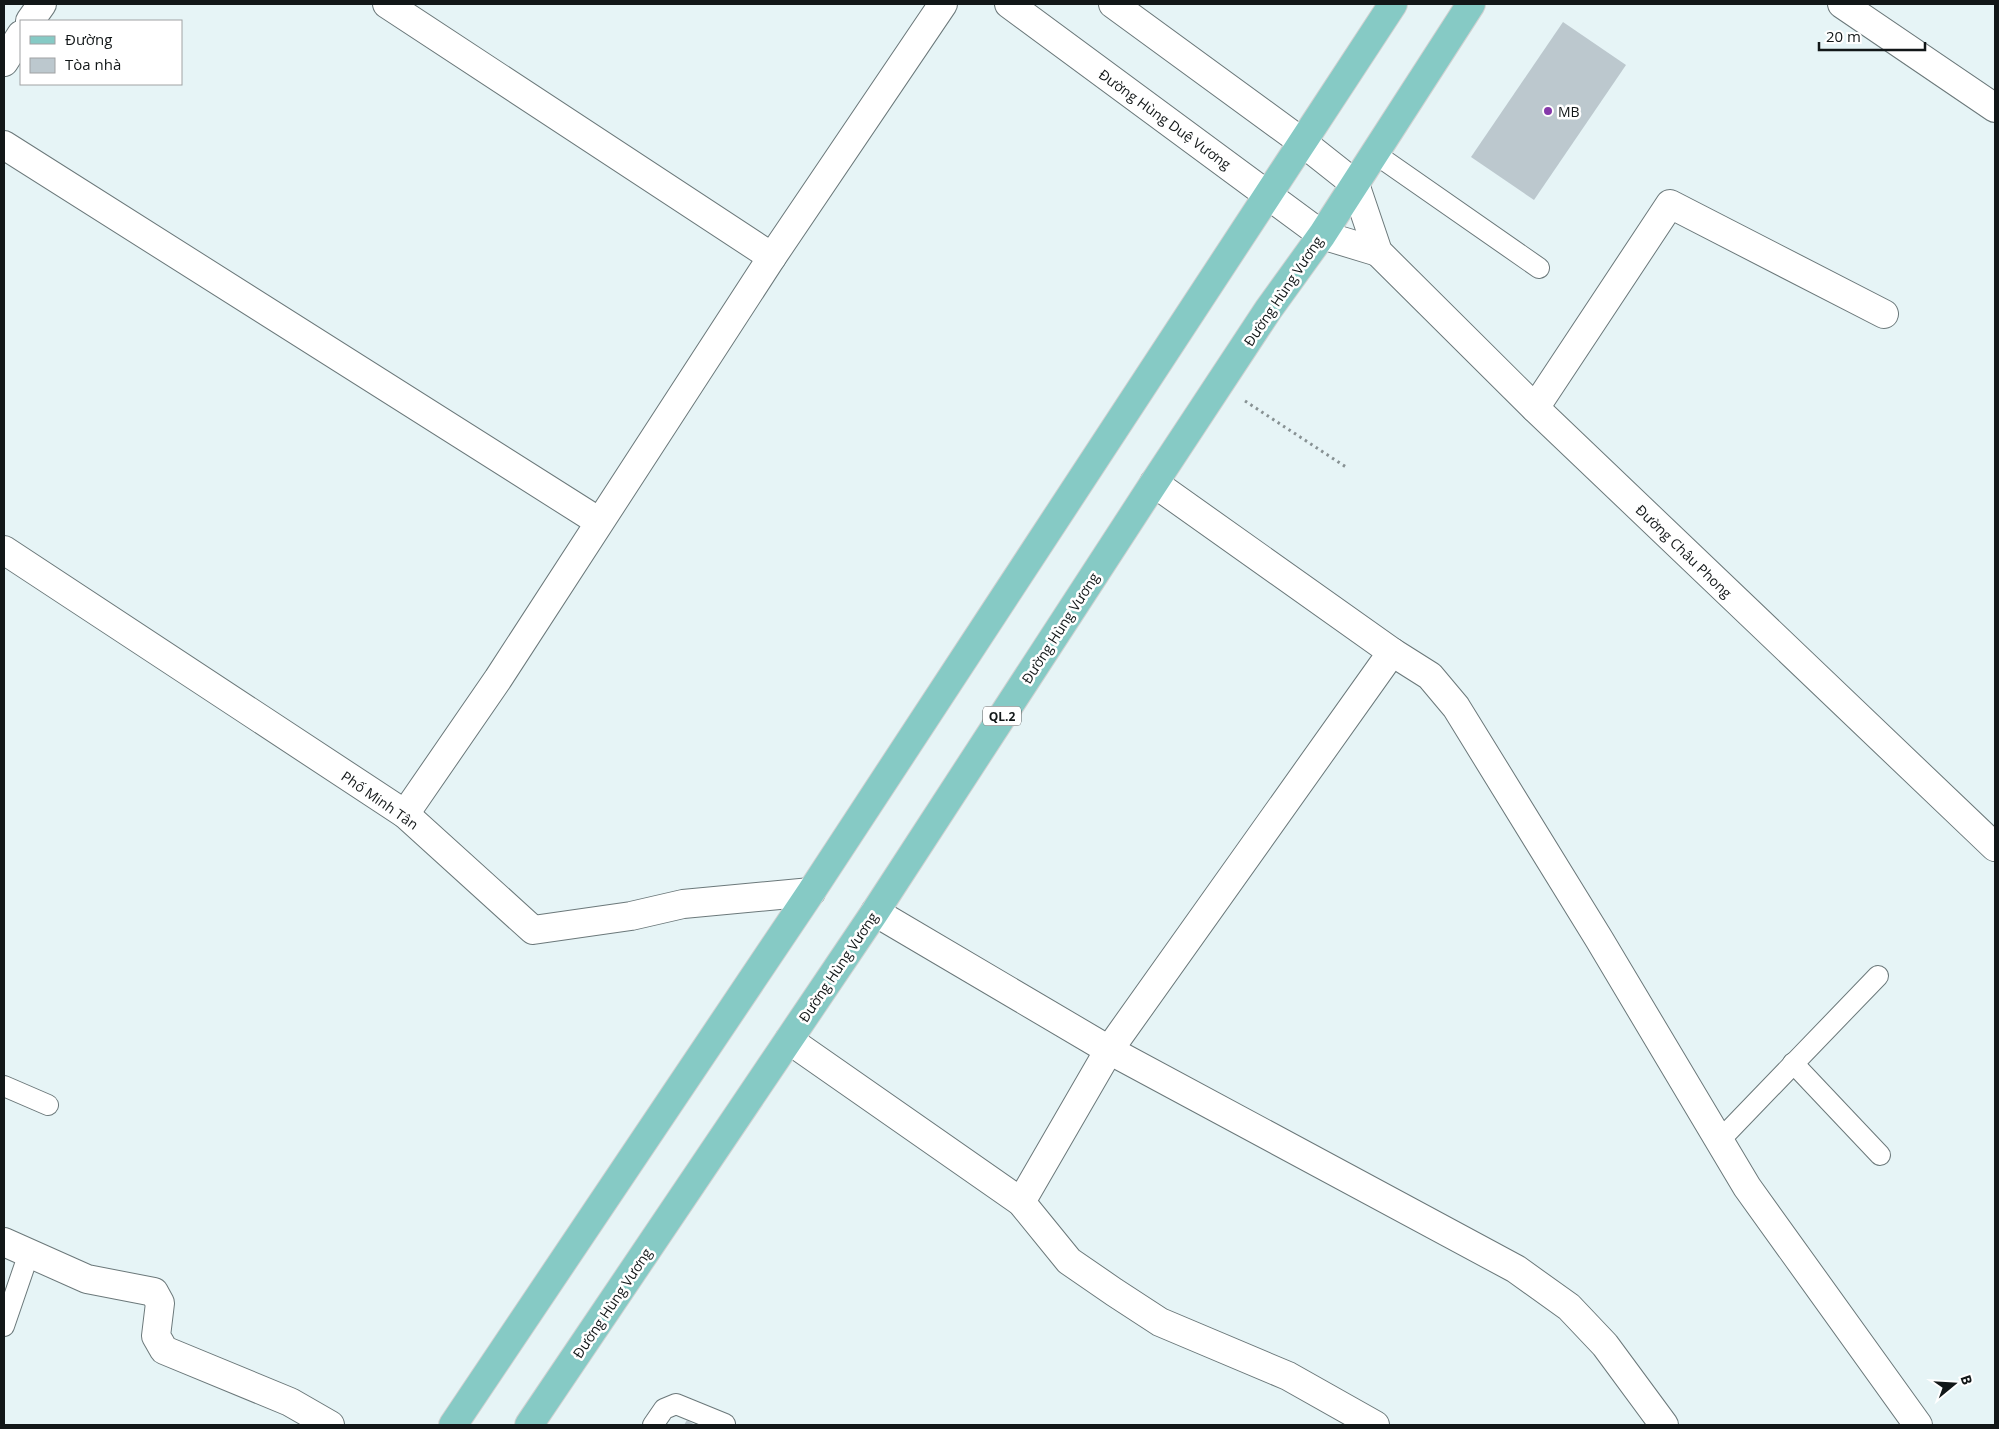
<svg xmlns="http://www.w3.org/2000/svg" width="1999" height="1429" font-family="'Open Sans',sans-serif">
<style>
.building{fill:#bcc8ce}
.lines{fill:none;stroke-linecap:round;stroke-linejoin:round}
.service-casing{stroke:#6b787a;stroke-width:22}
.minor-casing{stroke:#6b787a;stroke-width:30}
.tertiary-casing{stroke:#6b787a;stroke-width:30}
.primary-casing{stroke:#d0d1d1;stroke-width:30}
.path{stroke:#879193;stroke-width:3;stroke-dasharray:2.5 4;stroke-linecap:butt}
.service{stroke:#fff;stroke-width:20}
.minor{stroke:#fff;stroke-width:28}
.tertiary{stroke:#fff;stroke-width:28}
.primary{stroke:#86cac5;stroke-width:28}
.poi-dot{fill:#8539aa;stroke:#fff;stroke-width:2}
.labels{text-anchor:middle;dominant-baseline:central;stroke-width:5;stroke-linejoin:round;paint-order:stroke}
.shield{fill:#fff;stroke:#595d5d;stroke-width:1}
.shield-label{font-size:12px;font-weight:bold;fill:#121718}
.poi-label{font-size:14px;fill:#121718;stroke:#fff;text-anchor:start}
.street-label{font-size:14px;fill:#121718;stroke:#fff}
</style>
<rect width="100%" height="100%" fill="#e6f4f6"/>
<g class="building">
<polygon points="1563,22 1626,65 1534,200 1471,157"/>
<polygon points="687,1420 695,1425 684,1425"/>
</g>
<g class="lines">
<g class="service-casing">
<g id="service">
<polyline points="1374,153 1539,268"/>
<polyline points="1793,1063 1880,1155"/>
<polyline points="4,1086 48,1105"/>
<polyline points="1719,1141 1878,976"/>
<polyline points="4,1326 29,1253"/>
<polyline points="653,1425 664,1409 676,1404 725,1424"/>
</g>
</g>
<g class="minor-casing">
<g id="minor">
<polyline points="387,4 772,257"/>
<polyline points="1009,4 1322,235"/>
<polyline points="1113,4 1302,142 1355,184"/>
<polyline points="1842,4 1995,108"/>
<polyline points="30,21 42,4"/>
<polyline points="4,62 21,35"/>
<polyline points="4,145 598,521"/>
<polyline points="1535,408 1670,204 1884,314"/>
<polyline points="1154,483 1392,652 1430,676 1456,707 1599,939 1747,1187 1918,1425"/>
<polyline points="4,550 405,814 533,930 631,916 683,904 811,892"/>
<polyline points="405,814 498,679 772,257 943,4"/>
<polyline points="875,912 1109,1050 1516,1269 1569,1307 1605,1345 1664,1425"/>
<polyline points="789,1040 1021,1202 1069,1261 1114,1292 1160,1322 1288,1376 1375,1425"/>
<polyline points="1021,1202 1109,1050 1392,652"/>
<polyline points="4,1242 87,1279 154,1292 160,1303 156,1336 164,1350 290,1402 330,1425"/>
</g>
</g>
<g class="tertiary-casing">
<g id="tertiary">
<polyline points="1355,184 1378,252 1535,408 1995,847"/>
<polyline points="1322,235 1378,252"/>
</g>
</g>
<g class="primary-casing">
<g id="primary">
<polyline points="453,1425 811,892 1393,4"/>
<polyline points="529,1425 875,912 1154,483 1268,310 1322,235 1471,4"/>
</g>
</g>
<polyline class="path" points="1245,401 1346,467"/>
<use href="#service" class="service"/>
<use href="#minor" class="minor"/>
<use href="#tertiary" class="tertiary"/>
<use href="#primary" class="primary"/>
</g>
<circle class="poi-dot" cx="1548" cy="111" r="5"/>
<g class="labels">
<rect class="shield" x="983" y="706.5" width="38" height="19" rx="4"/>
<g class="shield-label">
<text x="1002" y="716">QL.2</text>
</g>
<g class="poi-label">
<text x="1558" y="111">MB</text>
</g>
<g class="street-label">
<text transform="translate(1165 119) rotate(36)">Đường Hùng Duệ Vương</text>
<text transform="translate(1283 291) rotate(-56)">Đường Hùng Vương</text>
<text transform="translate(1684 551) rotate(44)">Đường Châu Phong</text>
<text transform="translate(1060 628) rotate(-57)">Đường Hùng Vương</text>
<text transform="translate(380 800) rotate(35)">Phố Minh Tân</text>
<text transform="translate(838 967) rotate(-56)">Đường Hùng Vương</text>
<text transform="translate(612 1303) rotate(-56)">Đường Hùng Vương</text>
</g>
</g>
<rect width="1999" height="1429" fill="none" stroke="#121718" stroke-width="10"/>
<rect x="20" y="20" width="162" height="65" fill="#ffffff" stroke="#a0a2a3"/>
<rect x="30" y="36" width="25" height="8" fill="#86cac5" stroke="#a0a2a3"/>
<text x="65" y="45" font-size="15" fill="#121718">Đường</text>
<rect x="30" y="58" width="25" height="15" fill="#bcc8ce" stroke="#a0a2a3"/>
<text x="65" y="70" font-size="15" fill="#121718">Tòa nhà</text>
<g transform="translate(1954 1384) rotate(72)" stroke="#ffffff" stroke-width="4" paint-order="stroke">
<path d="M0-4L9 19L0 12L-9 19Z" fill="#121718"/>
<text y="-8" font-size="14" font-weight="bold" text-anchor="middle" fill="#121718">B</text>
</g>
<path d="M1819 42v8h106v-8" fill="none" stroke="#121718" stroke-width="2.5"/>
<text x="1826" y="42" font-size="15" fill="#121718" stroke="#ffffff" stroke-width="4" paint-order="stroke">20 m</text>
</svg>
